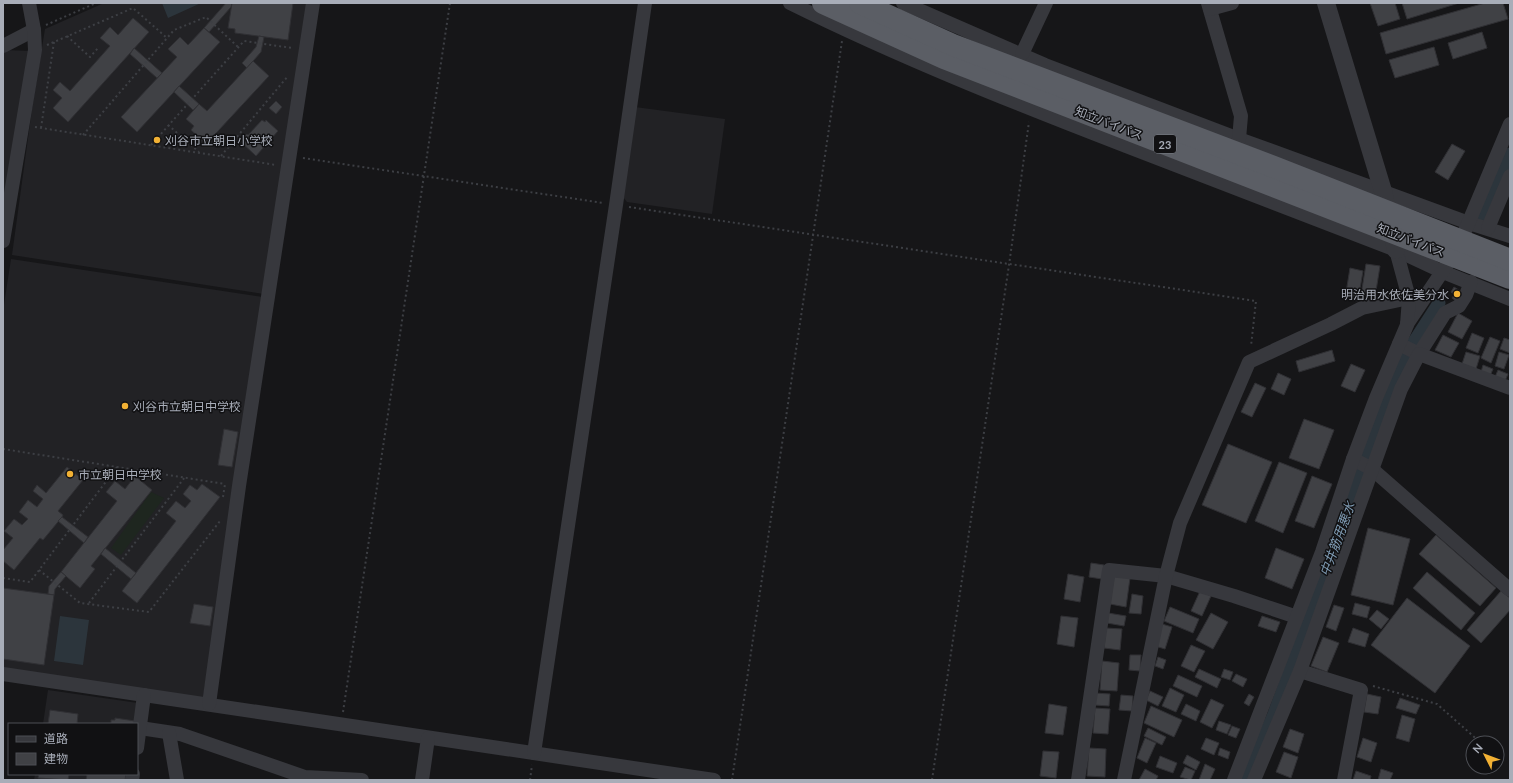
<svg xmlns="http://www.w3.org/2000/svg" width="1513" height="783" font-family="Lato,'Noto Sans JP',sans-serif">
<style>
.built{fill:#222225}
.green{fill:#1e261f}
.water{fill:#2c353c}
.lines{fill:none;stroke-linecap:round;stroke-linejoin:round}
.canal{stroke:#2c353c;stroke-width:13}
.building{fill:#404145;stroke:#303034}
.path{stroke:#3d3f44;stroke-width:2;stroke-dasharray:2 3;stroke-linecap:butt}
.minor{stroke:#37383d;stroke-width:14}
.tertiary{stroke:#37383d;stroke-width:18}
.trunk-bridge{stroke:#5b5e65;stroke-width:22}
.poi-dot{fill:#f2b134;stroke:#111113;stroke-width:1.5}
.labels{text-anchor:middle;dominant-baseline:central;stroke-width:3;stroke-linejoin:round;paint-order:stroke}
.shield{fill:#111113;stroke:#7b7e86;stroke-width:1}
.shield-label{font-size:11px;font-weight:bold;fill:#a8adb8}
.street-label{font-size:12px;fill:#a8adb8;stroke:#111113}
.poi-label{font-size:12px;fill:#a8adb8;stroke:#111113;text-anchor:start}
.water-label{font-size:13px;font-style:italic;fill:#7f9bb3;stroke:#111113}
</style>
<rect width="100%" height="100%" fill="#161618"/>
<g class="built">
<polygon points="104,3 307,3 264,294 12,255 32,109 45,29"/>
<polygon points="3,50 31,51 3,208"/>
<polygon points="635,107 725,119 712,214 627,202 623,197"/>
<polygon points="11,259 263,297 203,698 3,668 3,311"/>
<polygon points="48,690 138,703 134,724 43,724"/>
<polygon points="35,774 127,774 126,780 34,780"/>
</g>
<polygon class="green" points="151,492 164,498 121,555 111,548"/>
<g class="water">
<polygon points="162,3 201,3 168,18"/>
<polygon points="60,616 89,620 83,665 54,661"/>
</g>
<g class="lines">
<g class="canal">
<polyline points="1483,218 1510,154"/>
<polyline points="1245,780 1274,714 1392,389 1408,351 1439,303"/>
</g>
</g>
<g class="building">
<polygon points="226,3 232,3 231,7 209,32 204,28"/>
<polygon points="232,3 293,3 288,40 235,33 235,29 228,28"/>
<polygon points="1370,3 1395,3 1400,19 1378,26"/>
<polygon points="1402,3 1459,3 1407,19"/>
<polygon points="1485,3 1503,3 1508,19 1386,54 1380,33"/>
<polygon points="133,18 149,32 68,122 53,108 62,98 53,90 60,82 70,91 110,46 100,38 110,27 118,35"/>
<polygon points="204,28 220,42 137,132 121,117 177,57 168,49 180,37 188,45"/>
<polygon points="1482,32 1487,48 1453,59 1448,43"/>
<polygon points="259,36 264,37 261,52 247,68 242,63 256,47"/>
<polygon points="1434,47 1439,65 1395,78 1389,60"/>
<polygon points="134,48 162,73 157,78 130,54"/>
<polygon points="253,61 269,76 206,144 191,130 194,126 186,119 199,104 207,111"/>
<polygon points="179,86 199,104 193,110 174,92"/>
<polygon points="276,101 282,107 276,114 269,108"/>
<polygon points="262,120 265,122 266,120 278,131 256,156 240,141 247,134 248,135"/>
<polygon points="1452,144 1465,151 1448,180 1435,172"/>
<polygon points="1366,264 1380,266 1375,297 1361,295"/>
<polygon points="1350,268 1363,271 1358,301 1345,299"/>
<polygon points="1454,287 1462,292 1456,301 1452,298 1454,295 1451,292"/>
<polygon points="1458,313 1472,321 1462,339 1448,332"/>
<polygon points="1472,333 1484,338 1478,353 1466,348"/>
<polygon points="1443,335 1459,343 1451,357 1435,350"/>
<polygon points="1490,337 1500,341 1491,363 1481,358"/>
<polygon points="1504,338 1510,340 1510,353 1500,349"/>
<polygon points="1332,350 1335,361 1299,372 1296,361"/>
<polygon points="1466,352 1480,356 1476,369 1462,364"/>
<polygon points="1499,352 1509,355 1504,369 1495,366"/>
<polygon points="1351,364 1365,370 1355,392 1341,386"/>
<polygon points="1483,365 1493,369 1490,376 1481,372"/>
<polygon points="1498,370 1508,374 1505,381 1495,377"/>
<polygon points="1278,373 1291,379 1284,395 1271,389"/>
<polygon points="1255,383 1266,388 1252,417 1241,412"/>
<polygon points="1304,419 1334,430 1319,469 1289,458"/>
<polygon points="224,429 238,432 232,467 218,465"/>
<polygon points="1228,444 1272,462 1246,523 1202,505"/>
<polygon points="1279,462 1307,473 1283,533 1255,521"/>
<polygon points="67,467 83,480 58,511 63,515 62,517 43,540 40,538 14,570 3,561 3,550 13,538 4,531 14,519 22,525 28,519 19,512 28,500 37,507 43,499 33,491 37,485 46,493"/>
<polygon points="135,476 152,490 91,566 95,569 80,588 61,572 117,501 106,492 115,481 125,489"/>
<polygon points="1312,476 1332,484 1314,528 1295,521"/>
<polygon points="202,484 220,497 137,603 122,591 176,521 166,513 176,501 185,508 191,501 183,494 190,485 197,490"/>
<polygon points="62,517 88,537 84,543 58,521"/>
<polygon points="1368,528 1410,539 1393,605 1351,595"/>
<polygon points="1436,535 1496,588 1480,606 1419,554"/>
<polygon points="105,548 136,573 131,579 101,554"/>
<polygon points="1276,548 1304,559 1292,589 1265,578"/>
<polygon points="1091,563 1104,565 1102,579 1089,577"/>
<polygon points="61,572 66,576 55,589 54,595 48,594 49,586"/>
<polygon points="1427,572 1475,613 1461,630 1413,588"/>
<polygon points="1068,574 1084,577 1080,602 1064,599"/>
<polygon points="1114,576 1130,578 1126,607 1110,604"/>
<polygon points="3,588 54,595 44,665 3,659"/>
<polygon points="1200,591 1211,596 1202,616 1191,611"/>
<polygon points="1501,591 1510,598 1510,610 1481,643 1467,630"/>
<polygon points="1132,594 1143,596 1141,614 1129,613"/>
<polygon points="1407,598 1470,646 1435,693 1371,645"/>
<polygon points="1355,603 1370,607 1367,618 1352,614"/>
<polygon points="194,604 213,607 210,626 190,623"/>
<polygon points="1334,605 1344,608 1336,631 1326,627"/>
<polygon points="1170,607 1199,619 1193,633 1164,621"/>
<polygon points="1377,610 1389,619 1381,629 1369,619"/>
<polygon points="1108,613 1126,616 1124,626 1107,623"/>
<polygon points="1211,613 1228,622 1213,649 1196,640"/>
<polygon points="1061,616 1078,618 1074,647 1057,644"/>
<polygon points="1262,616 1280,622 1276,632 1258,626"/>
<polygon points="1162,624 1172,627 1165,649 1155,646"/>
<polygon points="1106,628 1122,629 1120,650 1104,648"/>
<polygon points="1353,628 1369,634 1365,647 1348,642"/>
<polygon points="1323,637 1339,643 1327,672 1311,666"/>
<polygon points="1191,645 1205,651 1194,672 1181,666"/>
<polygon points="1130,655 1141,655 1140,671 1129,670"/>
<polygon points="1158,657 1166,660 1163,669 1155,666"/>
<polygon points="1102,661 1119,663 1117,691 1100,690"/>
<polygon points="1199,669 1221,679 1217,688 1195,677"/>
<polygon points="1224,669 1233,672 1230,680 1221,677"/>
<polygon points="1236,674 1247,679 1243,687 1232,681"/>
<polygon points="1178,675 1202,686 1197,697 1173,686"/>
<polygon points="1170,688 1184,695 1176,712 1162,706"/>
<polygon points="1150,691 1163,697 1158,706 1146,700"/>
<polygon points="1095,693 1110,694 1109,706 1094,705"/>
<polygon points="1249,694 1254,697 1249,706 1244,703"/>
<polygon points="1367,694 1381,697 1378,714 1364,712"/>
<polygon points="1121,695 1133,696 1132,711 1119,710"/>
<polygon points="1400,698 1420,705 1416,714 1396,708"/>
<polygon points="1211,699 1224,705 1212,728 1200,722"/>
<polygon points="1049,704 1067,707 1063,735 1045,733"/>
<polygon points="1186,704 1200,711 1196,721 1181,714"/>
<polygon points="1151,706 1182,720 1174,737 1144,723"/>
<polygon points="1095,708 1110,709 1108,734 1093,733"/>
<polygon points="50,710 78,714 77,724 48,724"/>
<polygon points="1402,715 1415,719 1409,742 1396,738"/>
<polygon points="115,718 135,721 134,724 111,724 111,720 115,720"/>
<polygon points="1219,721 1231,725 1227,734 1216,730"/>
<polygon points="1232,726 1240,729 1236,738 1228,735"/>
<polygon points="1148,728 1166,737 1162,745 1144,736"/>
<polygon points="1290,729 1304,734 1298,753 1283,747"/>
<polygon points="1145,738 1156,743 1147,763 1137,758"/>
<polygon points="1206,738 1219,743 1214,755 1201,749"/>
<polygon points="1363,738 1377,743 1371,762 1357,757"/>
<polygon points="1089,748 1106,749 1105,777 1087,776"/>
<polygon points="1220,748 1230,752 1228,759 1218,755"/>
<polygon points="1043,751 1059,752 1056,778 1040,776"/>
<polygon points="1284,752 1298,757 1291,778 1276,772"/>
<polygon points="1187,755 1200,762 1196,770 1183,763"/>
<polygon points="1160,756 1177,763 1173,773 1156,767"/>
<polygon points="1205,764 1215,769 1210,780 1199,780"/>
<polygon points="1185,767 1195,771 1191,780 1180,777"/>
<polygon points="1145,769 1158,776 1156,780 1139,780"/>
<polygon points="1381,769 1393,773 1390,780 1378,780"/>
<polygon points="1356,771 1371,776 1370,780 1353,780"/>
<polygon points="39,774 69,774 68,780 38,778"/>
<polygon points="87,774 126,774 125,780 86,780"/>
</g>
<g class="lines">
<g class="path">
<polyline points="46,25 96,3"/>
<polyline points="67,36 90,57 99,47"/>
<polyline points="47,45 133,8 167,38"/>
<polyline points="168,125 199,152"/>
<polyline points="35,127 276,165"/>
<polyline points="41,128 54,42"/>
<polyline points="83,135 174,30 206,17 238,47"/>
<polyline points="151,145 244,41 292,48 292,50"/>
<polyline points="221,156 288,76"/>
<polyline points="303,158 603,203"/>
<polyline points="629,207 1256,301 1251,346"/>
<polyline points="3,449 225,484"/>
<polyline points="223,497 225,484"/>
<polyline points="39,570 80,603 149,612 220,521"/>
<polyline points="3,578 30,582 117,467"/>
<polyline points="89,603 185,477"/>
<polyline points="1373,686 1437,704 1481,743"/>
<polyline points="343,712 450,3"/>
<polyline points="530,780 532,765"/>
<polyline points="732,780 842,41"/>
<polyline points="932,780 1009,265 1029,122"/>
</g>
<g class="minor">
<path d="M790 3C899 57 1012 102 1126 146 1216 181 1306 216 1396 250L1443 272 1510 299"/>
<polyline points="903,3 1045,65 1239,139 1469,223 1510,236"/>
<polyline points="1208,3 1241,116 1239,139 1236,148"/>
<polyline points="1210,9 1232,3"/>
<polyline points="3,46 34,30"/>
<polyline points="1022,54 1046,3"/>
<polyline points="1488,228 1510,176"/>
<polyline points="1465,231 1510,124"/>
<polyline points="3,241 35,50 34,30 29,3"/>
<polyline points="1407,324 1448,263"/>
<polyline points="1399,344 1419,354 1445,313 1459,306 1466,295 1471,282"/>
<polyline points="1353,459 1372,469 1510,590"/>
<polyline points="1300,671 1361,690 1344,780"/>
<polyline points="3,674 714,780"/>
<polyline points="209,704 239,486 313,3"/>
<polyline points="140,728 180,734 305,777 362,780"/>
<polyline points="169,733 177,780"/>
<polyline points="137,748 144,695"/>
<polyline points="534,753 616,205 645,3"/>
<polyline points="132,780 133,774"/>
<polyline points="422,780 428,738"/>
<polyline points="1078,780 1109,570 1166,576 1234,596 1297,617"/>
<polyline points="1124,780 1166,576 1180,523 1249,362 1331,324 1362,308 1409,298"/>
<polyline points="1234,780 1322,552 1353,459 1376,398 1407,325 1409,298 1396,250"/>
<polyline points="1254,780 1300,671 1401,389 1419,354 1510,388"/>
</g>
<polyline class="tertiary" points="1326,3 1383,191 1396,250"/>
<g class="trunk-bridge">
<polyline points="823,3 944,58 1510,278"/>
<polyline points="860,3 953,45 1274,167 1510,260"/>
</g>
</g>
<g class="poi-dot">
<circle cx="157" cy="140" r="4"/>
<circle cx="1457" cy="294" r="4"/>
<circle cx="125" cy="406" r="4"/>
<circle cx="70" cy="474" r="4"/>
</g>
<g class="labels">
<rect class="shield" x="1154" y="135" width="22" height="18" rx="3"/>
<g class="shield-label">
<text x="1165" y="144">23</text>
</g>
<g class="street-label">
<text transform="translate(1109 123) rotate(21)">知立バイパス</text>
<text transform="translate(1411 240) rotate(21)">知立バイパス</text>
</g>
<g class="poi-label">
<text x="165" y="140">刈谷市立朝日小学校</text>
<text x="1449" y="294" text-anchor="end">明治用水依佐美分水</text>
<text x="133" y="406">刈谷市立朝日中学校</text>
<text x="78" y="474">市立朝日中学校</text>
</g>
<g class="water-label">
<text transform="translate(1337 539) rotate(-70)">中井筋用悪水</text>
</g>
</g>
<rect width="1513" height="783" fill="none" stroke="#a8adb8" stroke-width="8"/>
<rect x="8" y="723" width="130" height="52" fill="#111113" stroke="#4d4f55"/>
<rect x="16" y="736" width="20" height="6" fill="#37383d" stroke="#4d4f55"/>
<text x="44" y="743" font-size="12" fill="#a8adb8">道路</text>
<rect x="16" y="753" width="20" height="12" fill="#404145" stroke="#4d4f55"/>
<text x="44" y="763" font-size="12" fill="#a8adb8">建物</text>
<g transform="translate(1485 755) rotate(312)"><circle r="19" fill="#111113" stroke="#4d4f55"/>
<path d="M0-3L7 15L0 10L-7 15Z" fill="#f2b134"/>
<text y="-6" font-size="11" font-weight="bold" text-anchor="middle" fill="#a8adb8">N</text>
</g>
</svg>
